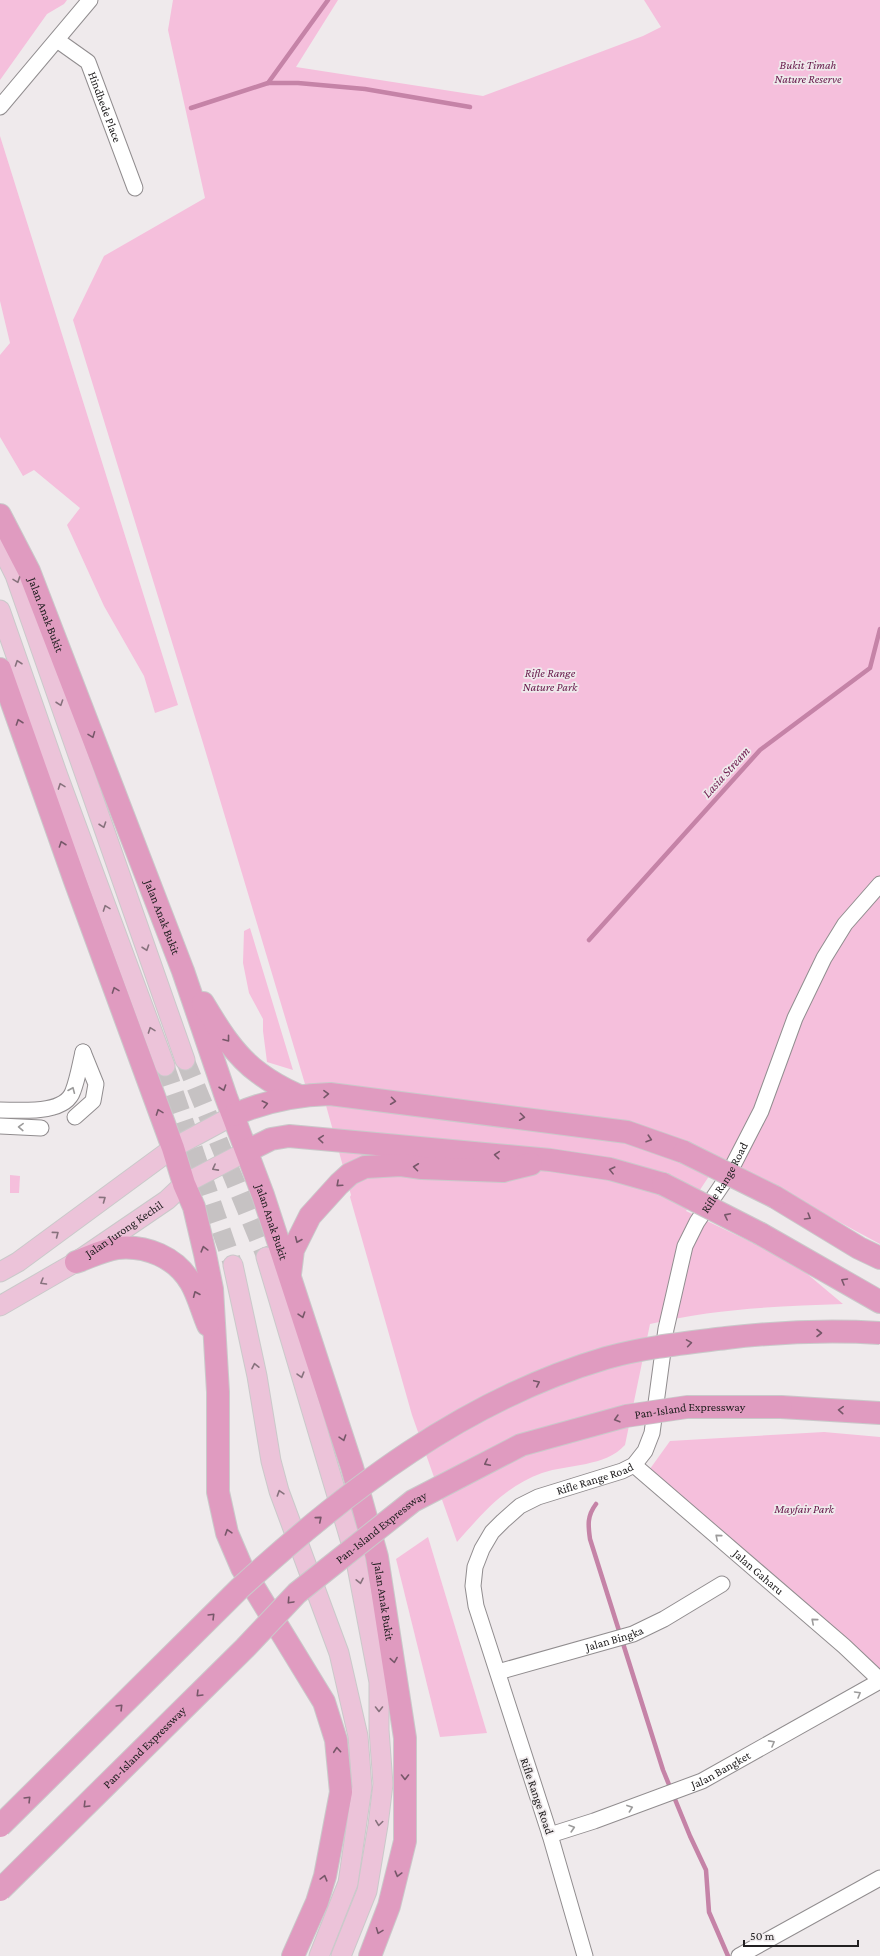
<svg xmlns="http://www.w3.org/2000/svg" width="880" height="1956" font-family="'Crimson Pro',serif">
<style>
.green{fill:#f5bfdc}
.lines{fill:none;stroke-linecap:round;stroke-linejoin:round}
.stream{stroke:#c583a7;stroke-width:4.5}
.major-tunnel{stroke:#c6c2c3;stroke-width:19;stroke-dasharray:19 10;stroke-linecap:butt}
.minor-casing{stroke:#918d8f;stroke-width:17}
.major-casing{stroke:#cac9ca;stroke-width:21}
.highway-casing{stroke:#cac9ca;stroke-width:24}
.minor{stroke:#fff;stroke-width:15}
.major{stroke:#ecc3d9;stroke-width:19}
.highway{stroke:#e09bc0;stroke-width:22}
.highway-bridge-casing{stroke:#cac9ca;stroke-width:24;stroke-linecap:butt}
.highway-bridge{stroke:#e09bc0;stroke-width:22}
.oneway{stroke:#87727d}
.oneway2{stroke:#775769}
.oneway3{stroke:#9c9b9b}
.labels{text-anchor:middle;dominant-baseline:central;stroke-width:3.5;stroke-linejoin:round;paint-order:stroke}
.park-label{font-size:12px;font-style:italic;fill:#651749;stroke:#efeaec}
.street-label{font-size:12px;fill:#222021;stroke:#efeaec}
.water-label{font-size:13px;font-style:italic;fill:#722354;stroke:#efeaec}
</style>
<rect width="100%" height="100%" fill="#efeaec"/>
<g class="green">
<polygon points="0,0 67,0 64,4 47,14 0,80"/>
<path d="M173 0H338L296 67 483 96 643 36 661 27 644 0H880V1244L721 1158 686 1211 793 1262 843 1304C778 1306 713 1309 650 1324L625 1445C605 1467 569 1464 542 1473 504 1487 483 1513 457 1542L412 1415 350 1197 351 1195 320 1084H305L203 743 73 320 104 256 205 198 168 30Z"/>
<polygon points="0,136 178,705 155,713 144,676 104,606 67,525 80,508 34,470 23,476 0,437 0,355 10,343 0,301"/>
<polygon points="250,928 293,1070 267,1062 263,1031 263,1019 249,993 243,963 244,931"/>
<polygon points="10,1175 20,1176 19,1193 10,1193"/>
<polygon points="824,1432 880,1437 880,1672 647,1473 670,1441"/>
<polygon points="428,1537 487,1733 440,1737 396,1559"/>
</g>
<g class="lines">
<g class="stream">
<polyline points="268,83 328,0"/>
<polyline points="191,108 268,83 298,83 365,89 470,107"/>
<polyline points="589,940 760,750 870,668 880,629"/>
<path d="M596 1504C587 1516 588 1525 590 1539L663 1770 690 1836 706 1870 709 1912 728 1956"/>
</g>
<g class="major-tunnel">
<polyline points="185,1060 266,1257"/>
<polyline points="165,1066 233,1265"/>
</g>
<g class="minor-casing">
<g id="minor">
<path id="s1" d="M57 40 88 62 135 188"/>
<polyline points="0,107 90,0"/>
<path d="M0 1110C20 1110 65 1115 73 1091 78 1078 80 1064 83 1052"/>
<polyline points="75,1117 93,1101 96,1084 83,1052"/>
<polyline points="0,1126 41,1128"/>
<path id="s2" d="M634 1465 844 1646 880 1680"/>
<path id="s3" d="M498 1672 633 1634 664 1619 722 1584"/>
<path id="s4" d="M550 1835 594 1821 702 1781 880 1681"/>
<path id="s5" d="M585 1956 550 1835 476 1606 473 1586 475 1567 482 1549 492 1532 503 1521 520 1506 538 1497 622 1471 634 1465 645 1451 652 1433 666 1329 685 1246 697 1222 726 1179 761 1111 795 1018 824 958 845 924 880 884"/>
<polyline points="739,1956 880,1878"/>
</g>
</g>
<g class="major-casing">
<g id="major">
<polyline points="0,545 15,575 185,1060"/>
<polyline points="0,610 58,776 165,1066"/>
<polyline points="266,1257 355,1556 379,1682 379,1730 383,1784 378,1825 367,1891 341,1956"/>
<polyline points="233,1265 257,1376 271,1461 279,1491 339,1653 358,1736 362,1787 348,1883 319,1956"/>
<polyline points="0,1272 18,1262 173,1148 234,1115"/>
<path id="s6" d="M0 1306 76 1262 167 1200 184 1184 247 1151"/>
</g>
</g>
<g class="highway-casing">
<g id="highway">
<path id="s7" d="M0 515 29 571 183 971 226 1097 263 1195 352 1467 377 1557 405 1738V1841L389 1906 370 1956"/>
<polyline points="0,669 75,881 173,1148 184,1184 194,1207 205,1254 212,1289 218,1392 218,1492 227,1533 242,1568 324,1702 336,1740 341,1792 325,1876 317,1902 293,1956"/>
<path d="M203 1003C218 1028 235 1056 259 1073 271 1082 284 1089 297 1095"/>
<path d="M234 1115C265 1101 296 1095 330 1094L627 1132 684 1152"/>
<polyline points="247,1151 271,1139 289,1136 550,1160 610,1169 663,1184"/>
<polyline points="775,1197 859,1248 880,1258"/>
<polyline points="761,1234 880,1302"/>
<path d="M76 1262C90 1257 103 1250 117 1248 146 1245 176 1257 191 1283 198 1295 202 1311 208 1325"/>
<polyline points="290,1274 293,1250 310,1216 339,1184 350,1174 365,1167 401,1165 422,1168 503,1171 531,1164"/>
<polyline points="781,1407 880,1413"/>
</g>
</g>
<use href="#minor" class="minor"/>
<use href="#major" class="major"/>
<use href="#highway" class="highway"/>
<g class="highway-bridge-casing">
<g id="highway-bridge">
<polyline points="684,1152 775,1197"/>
<polyline points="663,1184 761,1234"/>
<path d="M0 1826 240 1588C347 1490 464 1400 606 1358 645 1347 686 1343 726 1338 777 1332 829 1330 880 1333"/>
<path id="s8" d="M0 1890 245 1648 297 1593 413 1501 521 1445 626 1416 687 1407H781"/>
</g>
</g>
<use href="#highway-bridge" class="highway-bridge"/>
</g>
<defs><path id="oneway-chevron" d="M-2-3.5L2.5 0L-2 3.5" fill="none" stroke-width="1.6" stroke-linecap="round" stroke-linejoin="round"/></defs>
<g class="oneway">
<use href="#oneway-chevron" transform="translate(17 580) rotate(70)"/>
<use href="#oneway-chevron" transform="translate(18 663) rotate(-109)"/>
<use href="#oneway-chevron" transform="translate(60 703) rotate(71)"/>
<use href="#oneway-chevron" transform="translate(61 786) rotate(-110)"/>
<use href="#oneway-chevron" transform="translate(103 825) rotate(71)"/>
<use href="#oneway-chevron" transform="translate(106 908) rotate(-110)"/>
<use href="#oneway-chevron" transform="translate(146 948) rotate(71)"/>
<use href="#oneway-chevron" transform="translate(151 1030) rotate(-110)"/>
<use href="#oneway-chevron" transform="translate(215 1168) rotate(152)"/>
<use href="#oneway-chevron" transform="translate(103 1199) rotate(-36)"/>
<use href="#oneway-chevron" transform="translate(56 1234) rotate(-37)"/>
<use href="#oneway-chevron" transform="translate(43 1282) rotate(150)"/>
<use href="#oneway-chevron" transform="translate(255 1366) rotate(-102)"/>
<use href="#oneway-chevron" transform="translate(301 1375) rotate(74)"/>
<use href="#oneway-chevron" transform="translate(280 1493) rotate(-108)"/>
<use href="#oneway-chevron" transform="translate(360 1581) rotate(78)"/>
<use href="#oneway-chevron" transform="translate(379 1709) rotate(90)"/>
<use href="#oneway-chevron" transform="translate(379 1823) rotate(98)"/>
</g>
<g class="oneway2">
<use href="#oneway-chevron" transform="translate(19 722) rotate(-109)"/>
<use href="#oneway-chevron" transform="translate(92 735) rotate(69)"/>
<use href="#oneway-chevron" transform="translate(62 844) rotate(-109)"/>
<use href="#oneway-chevron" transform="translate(115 990) rotate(-110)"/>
<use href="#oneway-chevron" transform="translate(227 1039) rotate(52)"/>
<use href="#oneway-chevron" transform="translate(223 1088) rotate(71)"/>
<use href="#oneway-chevron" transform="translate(326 1094) rotate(-1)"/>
<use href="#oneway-chevron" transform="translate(393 1101) rotate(7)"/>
<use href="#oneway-chevron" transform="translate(265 1104) rotate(-14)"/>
<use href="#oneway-chevron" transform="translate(159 1112) rotate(-110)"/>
<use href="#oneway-chevron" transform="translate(522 1117) rotate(7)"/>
<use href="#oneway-chevron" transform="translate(321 1139) rotate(-175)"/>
<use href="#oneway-chevron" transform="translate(649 1139) rotate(18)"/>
<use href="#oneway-chevron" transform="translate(497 1155) rotate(-175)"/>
<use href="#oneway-chevron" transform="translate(416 1167) rotate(-173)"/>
<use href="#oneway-chevron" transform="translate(612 1170) rotate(-166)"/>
<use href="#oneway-chevron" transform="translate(339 1184) rotate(138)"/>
<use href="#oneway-chevron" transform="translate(727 1216) rotate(-153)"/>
<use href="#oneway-chevron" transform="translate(808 1217) rotate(31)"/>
<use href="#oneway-chevron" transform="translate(298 1240) rotate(113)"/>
<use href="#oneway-chevron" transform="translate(204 1249) rotate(-105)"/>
<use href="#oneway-chevron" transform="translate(844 1281) rotate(-150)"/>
<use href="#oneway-chevron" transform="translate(196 1294) rotate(-113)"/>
<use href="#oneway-chevron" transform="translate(302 1315) rotate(72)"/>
<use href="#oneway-chevron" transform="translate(819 1333)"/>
<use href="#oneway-chevron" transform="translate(689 1343) rotate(-9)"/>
<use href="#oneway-chevron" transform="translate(537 1383) rotate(-25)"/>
<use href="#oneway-chevron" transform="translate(841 1410) rotate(-176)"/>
<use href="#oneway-chevron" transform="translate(617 1419) rotate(164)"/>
<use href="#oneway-chevron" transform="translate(343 1438) rotate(72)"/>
<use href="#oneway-chevron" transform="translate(487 1463) rotate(153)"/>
<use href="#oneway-chevron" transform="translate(319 1519) rotate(-40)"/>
<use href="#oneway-chevron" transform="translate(228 1532) rotate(-108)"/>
<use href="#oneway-chevron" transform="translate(290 1601) rotate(133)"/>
<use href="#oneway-chevron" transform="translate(212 1616) rotate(-45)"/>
<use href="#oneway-chevron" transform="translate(394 1660) rotate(81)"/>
<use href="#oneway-chevron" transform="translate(199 1694) rotate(135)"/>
<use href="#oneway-chevron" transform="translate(120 1707) rotate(-45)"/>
<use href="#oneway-chevron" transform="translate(337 1750) rotate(-95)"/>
<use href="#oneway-chevron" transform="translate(405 1777) rotate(90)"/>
<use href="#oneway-chevron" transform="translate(28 1799) rotate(-45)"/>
<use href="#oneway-chevron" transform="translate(86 1805) rotate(135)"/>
<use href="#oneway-chevron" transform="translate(398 1874) rotate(105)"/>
<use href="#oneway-chevron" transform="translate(324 1878) rotate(-75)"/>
<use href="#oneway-chevron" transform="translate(379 1931) rotate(111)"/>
</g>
<g class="oneway3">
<use href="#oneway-chevron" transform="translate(72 1090) rotate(-67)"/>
<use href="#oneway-chevron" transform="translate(21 1127) rotate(-178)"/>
<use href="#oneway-chevron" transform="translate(718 1537) rotate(-139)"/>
<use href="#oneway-chevron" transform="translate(814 1621) rotate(-139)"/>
<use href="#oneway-chevron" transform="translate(858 1694) rotate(-30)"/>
<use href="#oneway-chevron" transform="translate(772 1743) rotate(-29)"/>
<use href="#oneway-chevron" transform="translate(630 1808) rotate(-20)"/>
<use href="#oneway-chevron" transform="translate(572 1828) rotate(-17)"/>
</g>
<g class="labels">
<g class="park-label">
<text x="808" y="65">Bukit Timah<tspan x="808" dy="14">Nature Reserve</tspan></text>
<text x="550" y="673">Rifle Range<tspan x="550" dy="14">Nature Park</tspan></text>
<text x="804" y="1509">Mayfair Park</text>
</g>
<g class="street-label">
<text stroke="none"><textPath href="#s1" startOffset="86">Hindhede Place</textPath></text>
<text stroke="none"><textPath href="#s7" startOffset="110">Jalan Anak Bukit</textPath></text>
<text stroke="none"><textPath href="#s7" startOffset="434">Jalan Anak Bukit</textPath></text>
<text stroke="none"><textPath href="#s5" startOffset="911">Rifle Range Road</textPath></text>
<text stroke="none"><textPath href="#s7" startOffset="758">Jalan Anak Bukit</textPath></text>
<text stroke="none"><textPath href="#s6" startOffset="146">Jalan Jurong Kechil</textPath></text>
<text stroke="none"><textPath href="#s8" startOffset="863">Pan-Island Expressway</textPath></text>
<text stroke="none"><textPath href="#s5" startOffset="563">Rifle Range Road</textPath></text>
<text stroke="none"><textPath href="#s8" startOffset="527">Pan-Island Expressway</textPath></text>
<text stroke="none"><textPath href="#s2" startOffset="164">Jalan Gaharu</textPath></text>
<text stroke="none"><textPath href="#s7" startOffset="1154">Jalan Anak Bukit</textPath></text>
<text stroke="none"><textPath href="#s3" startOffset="121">Jalan Bingka</textPath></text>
<text stroke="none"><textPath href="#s8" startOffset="203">Pan-Island Expressway</textPath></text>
<text stroke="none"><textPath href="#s4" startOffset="183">Jalan Bangket</textPath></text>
<text transform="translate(537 1796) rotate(71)">Rifle Range Road</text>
</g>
<g class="water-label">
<text transform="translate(726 772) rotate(-48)">Lasia Stream</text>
</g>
</g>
<path d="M744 1940v6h114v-6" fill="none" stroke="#222021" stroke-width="2"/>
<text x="750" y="1940" font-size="12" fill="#222021" stroke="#efeaec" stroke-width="3" paint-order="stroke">50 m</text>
</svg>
